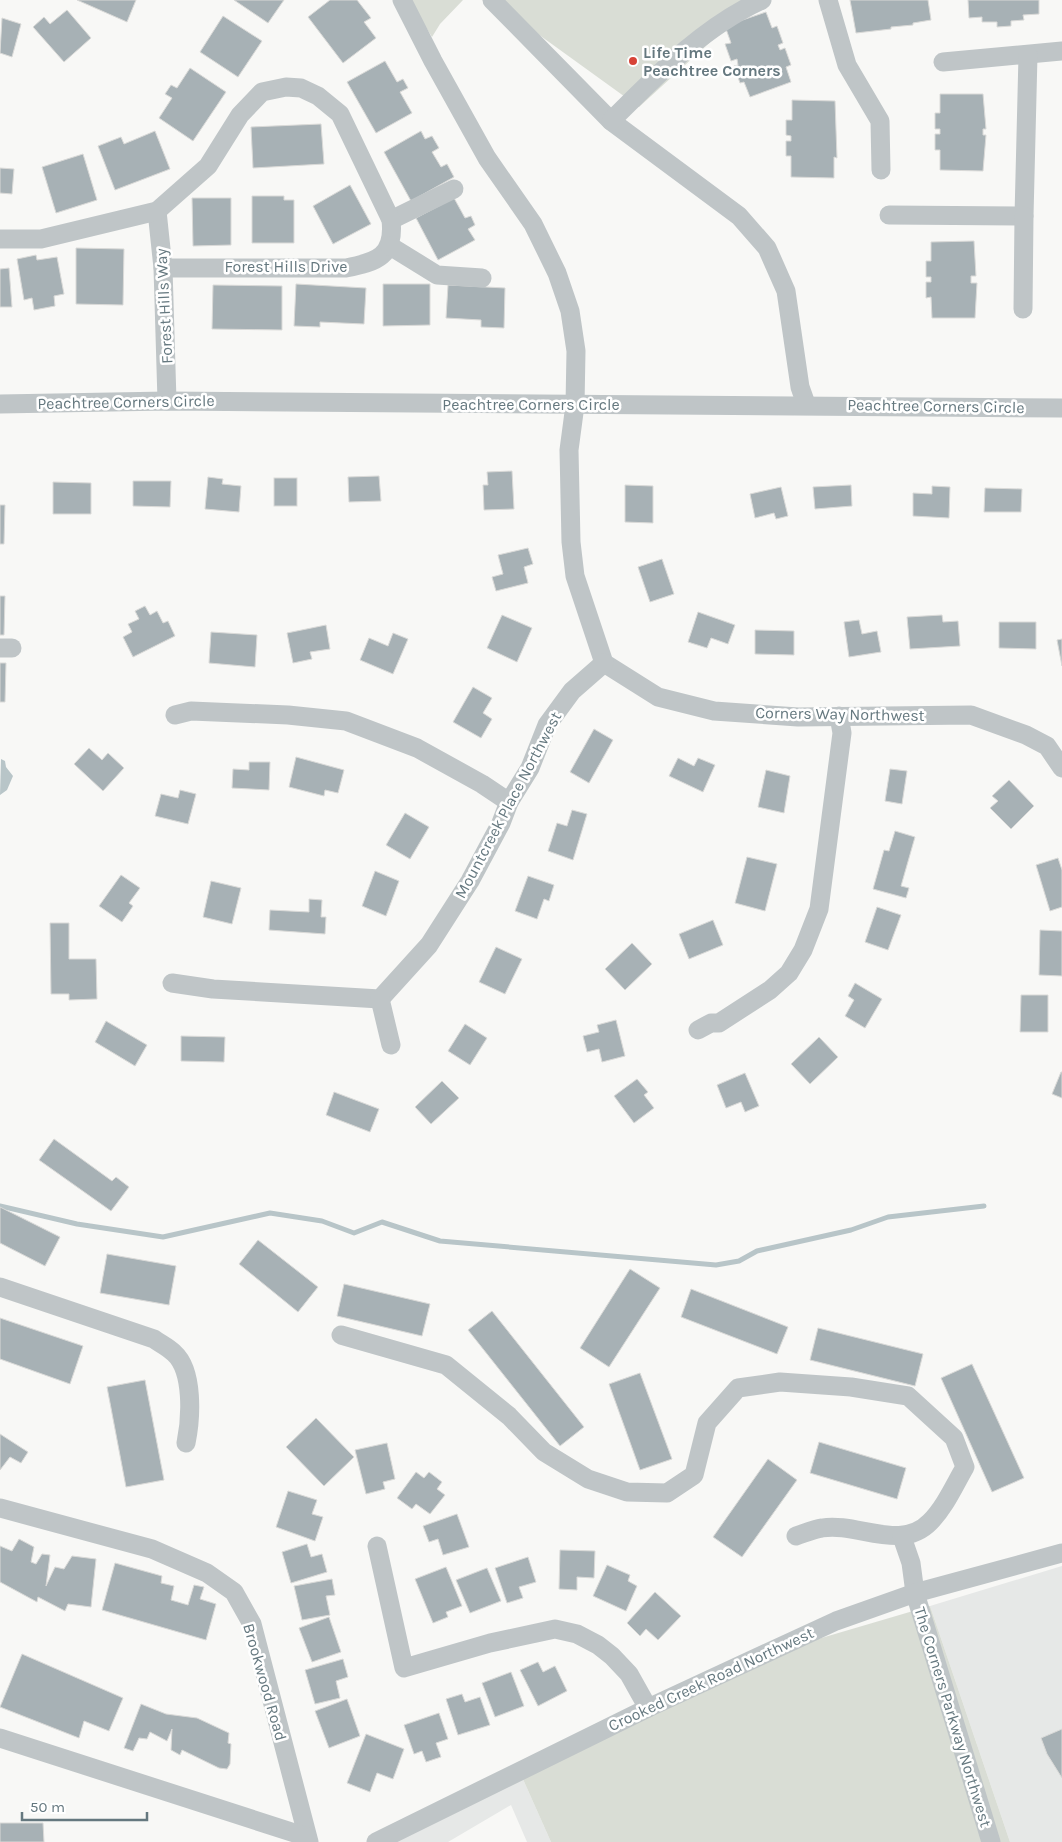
<svg xmlns="http://www.w3.org/2000/svg" width="1062" height="1842" font-family="Karla,sans-serif">
<style>
.built{fill:#e6e8e7}
.green{fill:#d9ddd5}
.water{fill:#b8c5c8}
.lines{fill:none;stroke-linecap:round;stroke-linejoin:round}
.stream{stroke:#b8c5c8;stroke-width:5}
.building{fill:#a7b1b5;stroke:#dadad8}
.minor{stroke:#bfc5c7;stroke-width:19}
.poi-dot{fill:#d74337;stroke:#fff;stroke-width:2}
.labels{text-anchor:middle;dominant-baseline:central;stroke-width:5;stroke-linejoin:round;paint-order:stroke}
.poi-label{font-size:16px;font-weight:bold;fill:#65787f;stroke:#fff;text-anchor:start}
.street-label{font-size:16px;fill:#65787f;stroke:#fff}
</style>
<rect width="100%" height="100%" fill="#f8f8f6"/>
<g class="built">
<polygon points="1062,1566 1062,1842 1010,1842 930,1606"/>
<polygon points="522,1777 551,1842 527,1842 511,1805 448,1842 391,1842"/>
</g>
<g class="green">
<polygon points="409,0 463,0 440,24 432,37"/>
<polygon points="482,0 761,0 753,3 639,107 513,16"/>
<polygon points="930,1606 1010,1842 551,1842 522,1777 760,1656"/>
</g>
<polygon class="water" points="1,759 5,761 6,767 13,776 7,790 0,795"/>
<g class="lines">
<polyline class="stream" points="0,1206 77,1224 163,1237 270,1213 322,1221 354,1233 382,1222 440,1241 716,1265 739,1261 757,1251 851,1230 888,1217 984,1206"/>
</g>
<g class="building">
<polygon points="77,0 136,0 127,22"/>
<polygon points="234,0 284,0 268,23"/>
<polygon points="330,0 357,0 371,18 364,22 376,38 343,63 308,17"/>
<polygon points="850,0 928,0 931,20 913,23 913,25 891,27 891,29 856,33"/>
<polygon points="968,0 1039,0 1039,14 1023,15 1024,20 1011,21 1011,26 997,27 997,22 982,22 982,17 969,18"/>
<polygon points="67,10 91,38 64,62 33,27 44,17 50,24"/>
<polygon points="766,12 772,28 777,26 783,43 778,45 780,50 785,48 791,65 786,67 791,82 750,97 744,82 740,83 734,66 738,65 737,59 731,61 725,44 731,43 725,26"/>
<polygon points="223,16 262,41 238,77 200,52"/>
<polygon points="2,18 21,24 12,57 0,53"/>
<polygon points="385,61 397,82 403,79 408,88 400,92 412,113 376,133 347,82"/>
<polygon points="190,68 226,92 193,141 159,118 172,98 165,94 171,85 177,88"/>
<polygon points="940,94 983,94 986,129 983,129 983,135 986,135 983,171 940,170 940,150 935,150 935,134 940,134 940,129 935,129 935,113 940,113"/>
<polygon points="792,100 835,101 837,158 834,157 834,178 791,177 791,156 786,156 786,141 791,141 791,136 786,135 786,120 792,120"/>
<polygon points="321,124 324,164 253,168 251,127"/>
<polygon points="155,131 170,169 115,190 98,146 121,137 124,144"/>
<polygon points="421,131 425,139 432,136 439,148 432,152 441,167 447,164 454,177 411,201 384,152"/>
<polygon points="83,154 97,200 56,213 42,167"/>
<polygon points="0,168 14,169 12,194 0,193"/>
<polygon points="350,185 371,224 333,244 313,206"/>
<polygon points="252,196 284,196 284,200 294,200 294,243 252,243"/>
<polygon points="192,198 231,198 231,245 193,246"/>
<polygon points="454,198 465,218 471,216 475,225 468,229 475,240 438,260 416,218"/>
<polygon points="974,241 976,276 971,276 971,283 977,283 975,318 932,318 931,297 926,298 926,282 931,282 931,277 926,277 926,261 931,261 931,242"/>
<polygon points="76,248 124,249 123,305 76,304"/>
<polygon points="36,255 37,260 57,257 64,294 54,296 55,306 34,310 32,298 24,300 17,259"/>
<polygon points="9,268 12,307 0,307 0,269"/>
<polygon points="296,284 366,288 364,324 320,322 320,327 294,326"/>
<polygon points="383,284 430,284 430,325 383,326"/>
<polygon points="213,285 282,286 282,330 212,329"/>
<polygon points="448,285 505,288 504,328 481,327 481,320 446,318"/>
<polygon points="512,471 514,509 484,510 483,485 488,485 487,472"/>
<polygon points="379,476 381,501 349,502 348,477"/>
<polygon points="208,477 223,479 222,484 241,486 239,512 205,509"/>
<rect x="274" y="478" width="23" height="28"/>
<polygon points="133,481 171,481 170,507 133,506"/>
<polygon points="53,482 91,483 91,514 53,514"/>
<polygon points="625,485 653,486 653,523 625,522"/>
<polygon points="851,485 852,506 815,509 813,487"/>
<polygon points="932,486 950,487 949,518 913,516 913,493 932,494"/>
<polygon points="781,487 788,516 776,519 774,513 755,518 750,494"/>
<polygon points="985,488 1022,489 1021,512 984,512"/>
<polygon points="0,505 5,505 4,544 0,544"/>
<polygon points="528,548 533,564 524,567 528,583 496,591 492,577 503,574 498,555"/>
<polygon points="662,559 674,594 650,602 638,567"/>
<polygon points="0,596 5,596 4,635 0,635"/>
<polygon points="145,606 150,615 157,611 163,623 168,621 175,636 133,657 123,637 132,632 128,624 139,619 135,611"/>
<polygon points="698,612 735,625 728,644 711,638 707,648 688,642"/>
<polygon points="502,615 532,628 517,662 487,648"/>
<polygon points="942,615 943,622 958,621 960,646 910,649 907,617"/>
<polygon points="859,620 862,634 877,631 881,652 849,657 844,622"/>
<polygon points="999,622 1036,622 1036,649 999,648"/>
<polygon points="326,625 330,649 310,652 312,659 293,663 287,633"/>
<polygon points="755,630 794,631 794,655 755,654"/>
<polygon points="211,632 257,635 255,667 209,663"/>
<polygon points="393,633 408,639 393,674 360,660 369,638 388,646"/>
<polygon points="1062,639 1062,666 1057,640"/>
<polygon points="0,663 6,663 5,702 0,702"/>
<polygon points="473,687 492,698 483,713 492,719 481,738 453,722"/>
<polygon points="594,729 613,740 589,783 570,772"/>
<polygon points="89,748 102,760 108,753 124,768 103,791 74,764"/>
<polygon points="296,757 344,770 338,793 325,790 324,796 289,787"/>
<polygon points="678,758 694,766 698,758 715,765 703,792 669,776"/>
<polygon points="249,762 270,762 269,790 232,788 233,769 249,770"/>
<polygon points="890,769 907,771 902,804 885,801"/>
<polygon points="766,770 790,776 784,813 758,807"/>
<polygon points="1009,780 1034,806 1011,829 990,808 998,801 992,796"/>
<polygon points="180,790 196,794 188,824 155,816 161,794 178,798"/>
<polygon points="572,810 587,814 573,860 548,851 557,823 567,826"/>
<polygon points="405,813 429,827 410,859 386,845"/>
<polygon points="895,831 915,837 901,886 909,888 906,898 873,889 884,850 889,851"/>
<polygon points="747,857 777,864 765,911 735,903"/>
<polygon points="1058,858 1062,870 1062,907 1050,911 1036,865"/>
<polygon points="375,871 399,881 386,916 362,906"/>
<polygon points="121,875 140,888 129,903 133,906 122,922 99,906"/>
<polygon points="528,876 554,885 549,901 544,899 537,919 515,911"/>
<polygon points="211,881 241,888 232,924 203,917"/>
<polygon points="309,899 322,900 321,917 326,917 325,934 269,930 270,910 309,912"/>
<polygon points="877,907 901,915 888,950 865,942"/>
<polygon points="713,920 723,945 689,959 679,934"/>
<polygon points="50,923 69,923 69,959 96,959 97,999 69,1000 69,994 51,994"/>
<polygon points="1040,930 1062,931 1062,976 1039,975"/>
<polygon points="632,943 652,964 625,990 605,969"/>
<polygon points="496,947 522,959 505,994 479,982"/>
<polygon points="855,983 882,999 865,1028 845,1016 854,1000 848,996"/>
<polygon points="1021,995 1048,995 1048,1032 1020,1032"/>
<polygon points="616,1020 625,1056 602,1062 599,1049 587,1052 583,1036 599,1032 597,1025"/>
<polygon points="106,1021 147,1045 135,1066 95,1042"/>
<polygon points="465,1024 487,1038 470,1065 448,1051"/>
<polygon points="181,1036 225,1037 224,1062 181,1061"/>
<polygon points="819,1037 838,1057 810,1084 791,1064"/>
<polygon points="1061,1072 1062,1072 1062,1098 1052,1094"/>
<polygon points="745,1073 759,1106 745,1112 741,1102 726,1108 717,1085"/>
<polygon points="637,1079 648,1092 644,1095 654,1108 634,1123 614,1096"/>
<polygon points="442,1081 459,1098 431,1124 415,1107"/>
<polygon points="334,1092 379,1109 370,1132 326,1115"/>
<polygon points="54,1139 112,1181 116,1177 129,1187 111,1211 39,1160"/>
<polygon points="0,1207 60,1237 45,1266 0,1243"/>
<polygon points="258,1240 318,1287 298,1312 239,1264"/>
<polygon points="107,1254 176,1266 169,1305 100,1293"/>
<polygon points="630,1269 660,1288 609,1367 580,1348"/>
<polygon points="344,1284 430,1304 422,1336 337,1316"/>
<polygon points="691,1289 788,1327 777,1354 681,1317"/>
<polygon points="492,1311 584,1427 560,1446 468,1330"/>
<polygon points="0,1318 83,1346 70,1384 0,1359"/>
<polygon points="818,1328 923,1354 915,1386 810,1360"/>
<polygon points="972,1364 1024,1478 992,1492 941,1378"/>
<polygon points="640,1373 672,1459 640,1470 609,1384"/>
<polygon points="145,1380 164,1480 126,1487 107,1387"/>
<polygon points="316,1418 354,1457 324,1486 286,1447"/>
<polygon points="0,1434 28,1452 21,1463 10,1457 0,1470"/>
<polygon points="819,1442 906,1468 897,1499 810,1473"/>
<polygon points="387,1443 395,1479 383,1482 385,1489 366,1494 355,1450"/>
<polygon points="768,1459 797,1480 742,1557 713,1537"/>
<polygon points="416,1472 424,1478 429,1472 442,1482 437,1489 445,1495 430,1514 416,1504 412,1509 397,1498"/>
<polygon points="288,1491 317,1500 312,1514 323,1517 315,1541 276,1527"/>
<polygon points="457,1514 469,1547 443,1555 438,1539 429,1542 423,1526"/>
<polygon points="19,1539 34,1547 31,1562 36,1564 42,1554 50,1555 46,1586 55,1567 64,1569 72,1556 96,1559 91,1607 68,1604 65,1611 38,1597 37,1602 0,1582 0,1546 12,1551"/>
<polygon points="307,1544 311,1557 322,1554 327,1572 291,1583 282,1552"/>
<polygon points="560,1550 595,1551 594,1578 577,1577 577,1590 559,1589"/>
<polygon points="528,1557 536,1582 519,1587 523,1598 507,1603 495,1568"/>
<polygon points="115,1563 162,1576 161,1583 174,1586 171,1600 188,1605 194,1585 204,1587 200,1599 216,1604 206,1640 102,1610"/>
<polygon points="607,1565 630,1575 628,1581 637,1586 626,1611 593,1596"/>
<polygon points="446,1567 462,1606 446,1612 448,1617 433,1623 415,1579"/>
<polygon points="487,1568 501,1601 470,1613 456,1580"/>
<polygon points="332,1579 335,1595 326,1596 330,1615 302,1620 294,1586"/>
<polygon points="655,1592 681,1616 658,1640 646,1629 640,1636 627,1623"/>
<polygon points="329,1617 341,1652 312,1662 299,1628"/>
<polygon points="22,1654 123,1698 109,1731 84,1721 79,1738 0,1707"/>
<polygon points="343,1659 348,1677 336,1681 340,1698 315,1704 305,1670"/>
<polygon points="538,1662 543,1672 555,1666 567,1691 538,1706 520,1670"/>
<polygon points="511,1672 524,1706 495,1717 482,1683"/>
<polygon points="462,1694 465,1702 480,1697 490,1725 458,1735 446,1699"/>
<polygon points="347,1699 360,1736 329,1748 315,1711"/>
<polygon points="141,1704 166,1714 197,1718 229,1733 228,1743 231,1744 230,1764 227,1769 219,1768 182,1750 180,1755 171,1750 172,1729 167,1741 150,1732 147,1739 139,1738 133,1751 124,1748"/>
<polygon points="439,1713 448,1739 436,1743 441,1757 426,1762 422,1751 414,1754 404,1725"/>
<polygon points="1062,1729 1062,1778 1047,1754 1041,1738"/>
<polygon points="366,1734 404,1749 393,1779 377,1773 370,1792 347,1783"/>
<polygon points="0,1823 43,1823 44,1842 0,1842"/>
</g>
<g class="lines">
<g class="minor">
<polyline points="402,0 433,61 487,158 533,224 557,273 570,311 576,351 575,405 569,450 571,542 575,576 604,663 658,697 714,711 798,717 971,715 1026,735 1047,746 1062,768"/>
<polyline points="492,0 611,121 739,216 767,248 786,291 800,387 806,404"/>
<polyline points="828,0 847,65 880,121 881,170"/>
<polyline points="943,62 1062,51"/>
<path d="M611 121C657 75 703 27 762 0"/>
<polyline points="157,211 163,268 167,401"/>
<polyline points="889,215 1024,216 1028,55"/>
<polyline points="391,220 454,189"/>
<path d="M0 239H41L157 211 208 166 240 115 262 92 286 87 301 88 318 96 340 114 391 220C395 256 377 262 346 268H163"/>
<polyline points="390,246 437,275 482,278"/>
<polyline points="1023,309 1024,216"/>
<polyline points="0,404 167,401 1062,408"/>
<polyline points="0,648 12,648"/>
<polyline points="175,715 191,711 288,715 346,721 417,748 482,784 509,802"/>
<polyline points="172,983 213,989 380,999 429,945 470,881 501,823 509,802 530,768 547,725 572,691 604,663"/>
<polyline points="380,999 391,1045"/>
<polyline points="698,1030 711,1023 719,1023 770,990 789,973 803,950 819,909 842,733 839,716"/>
<path d="M0 1287 154 1339C161 1344 168 1347 174 1353 194 1371 191 1419 186 1443"/>
<path d="M341 1335 446 1365 509 1416 544 1452 588 1479 627 1492 667 1493 694 1475 707 1423 738 1388 780 1382 851 1387 908 1396 954 1438 965 1467C954 1486 945 1507 930 1522 901 1552 857 1522 822 1528 814 1529 805 1533 796 1536"/>
<polyline points="0,1508 152,1549 207,1573 234,1592 252,1624 309,1842"/>
<polyline points="902,1537 911,1563 915,1593 991,1842"/>
<polyline points="377,1546 404,1668 490,1643 555,1629 577,1634 598,1645 612,1656 629,1674 648,1708"/>
<polyline points="0,1738 307,1837"/>
<polyline points="376,1842 648,1708 836,1621 915,1593 1062,1553"/>
</g>
</g>
<circle class="poi-dot" cx="633" cy="61" r="5"/>
<g class="labels">
<g class="poi-label">
<text x="643" y="52">Life Time<tspan x="643" dy="18">Peachtree Corners</tspan></text>
</g>
<g class="street-label">
<text x="286" y="266">Forest Hills Drive</text>
<text transform="translate(164 306) rotate(-93)">Forest Hills Way</text>
<text transform="translate(126 402) rotate(-1)">Peachtree Corners Circle</text>
<text x="531" y="404">Peachtree Corners Circle</text>
<text transform="translate(936 406) rotate(1)">Peachtree Corners Circle</text>
<text transform="translate(840 714) rotate(1)">Corners Way Northwest</text>
<text transform="translate(508 805) rotate(-62)">Mountcreek Place Northwest</text>
<text transform="translate(711 1679) rotate(-25)">Crooked Creek Road Northwest</text>
<text transform="translate(265 1682) rotate(74)">Brookwood Road</text>
<text transform="translate(953 1717) rotate(73)">The Corners Parkway Northwest</text>
</g>
</g>
<path d="M22 1812v8h125v-8" fill="none" stroke="#65787f" stroke-width="2.5"/>
<text x="30" y="1812" font-size="15" fill="#65787f" stroke="#ffffff" stroke-width="4" paint-order="stroke">50 m</text>
</svg>
